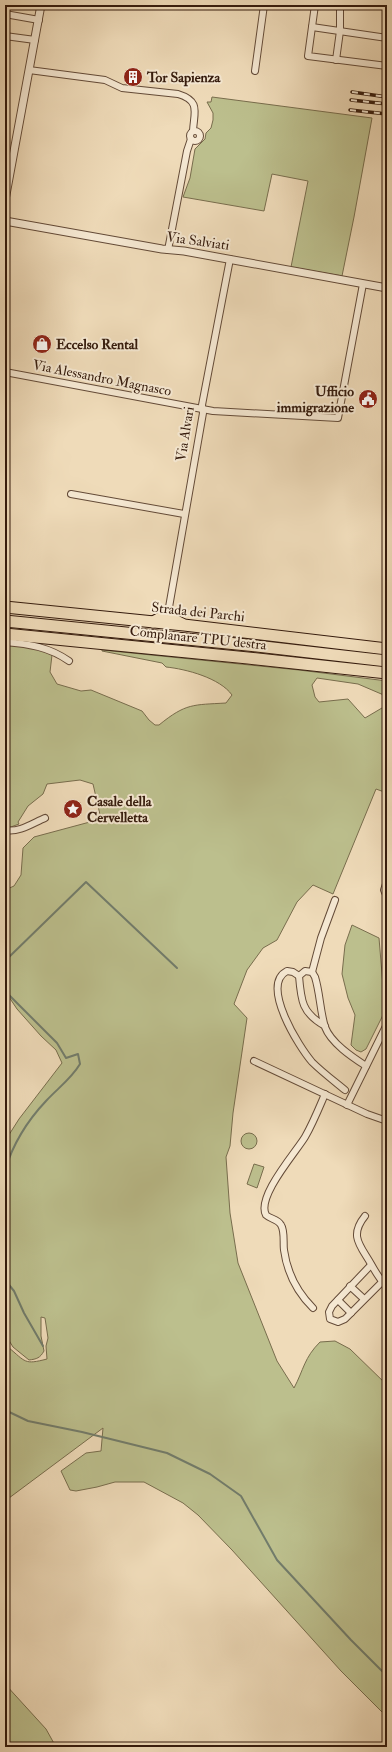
<svg xmlns="http://www.w3.org/2000/svg" width="392" height="1752" font-family="'IM FELL Double Pica',serif">
<style>
.green{fill:#bcbf8d;stroke:#786d4d;fill-rule:evenodd}
.lines{fill:none;stroke-linecap:round;stroke-linejoin:round}
.stream{stroke:#727c6b;stroke-width:2}
.minor-casing{stroke:#644b38;stroke-width:8}
.tertiary-casing{stroke:#644b38;stroke-width:9}
.motorway-casing{stroke:#351b0d;stroke-width:13}
.minor{stroke:#f5e8d2;stroke-width:6}
.tertiary{stroke:#f5e8d2;stroke-width:7}
.motorway{stroke:#efdbb9;stroke-width:11}
.rail-casing{stroke:#351b0d;stroke-width:3.5}
.rail{stroke:#f5e8d2;stroke-width:2;stroke-dasharray:6;stroke-linecap:butt}
.labels{text-anchor:middle;dominant-baseline:central;stroke-width:4;stroke-linejoin:round;paint-order:stroke}
.poi-label{font-size:14px;font-weight:bold;fill:#351b0d;stroke:#f5e8d2;text-anchor:start}
.street-label{font-size:14px;fill:#351b0d;stroke:#f5e8d2}
</style>
<rect width="100%" height="100%" fill="#efdbb9"/>
<filter id="stains"><feTurbulence type="fractalNoise" baseFrequency=".005" numOctaves="4"/><feColorMatrix values="0 0 0 0 .2 0 0 0 0 .09 0 0 0 0 .02 0 0 0 .5 -.17"/></filter>
<radialGradient id="worn" r=".72"><stop offset=".6" stop-color="#630" stop-opacity="0"/><stop offset="1" stop-color="#630" stop-opacity=".3"/></radialGradient>
<g class="green">
<polygon points="212,97 372,118 354,217 342,276 291,267 308,181 272,174 264,211 183,197 190,178 195,149 205,139 206,133 211,128 213,120 213,113 207,102 211,102"/>
<path d="M5 645 37 648 52 655 50 672 57 684 81 691 91 690 142 711 149 720 155 725H159C186 703 193 705 226 703L232 695C220 678 186 669 166 667L162 663 102 651V650L299 670 387 681V793L376 789 333 894 313 885 297 902 277 940 263 948 247 970 234 1004 247 1018 233 1113 230 1146 226 1157 230 1213 238 1263 277 1361 294 1388C304 1369 304 1358 320 1342L335 1341 350 1349 387 1385V1717L341 1671 232 1550 198 1515 183 1503 144 1482H115L97 1487 76 1491 70 1490 61 1471 86 1453 101 1451 103 1428 5 1501V1348L8 1347C26 1362 24 1365 47 1359L46 1346 48 1338 45 1318 41 1317V1336L44 1351C40 1358 37 1359 29 1360L13 1347 5 1334V1141L19 1119 62 1063 56 1050 41 1036 17 1009 5 991V890L14 886 21 875 23 848 34 837 101 819 93 784 80 780 47 784 43 794 28 806 18 822 19 824 8 828 5 827ZM317 678 358 684 386 696 387 705 365 718 348 699 319 702 315 697 312 685Z"/>
<polygon points="352,925 379,938 383,986 387,986 387,1007 366,1049 361,1052 356,1050 351,1045 355,1015 348,998 342,974 345,945"/>
<circle cx="249" cy="1141" r="8"/>
<polygon points="254,1164 264,1167 257,1188 247,1184"/>
<polygon points="5,1684 46,1729 56,1747 5,1747"/>
</g>
<g class="lines">
<g class="stream">
<polyline points="5,955 8,958 5,960"/>
<polyline points="8,958 86,882 177,968"/>
<path d="M5 991 57 1043 66 1058 78 1054 80 1064C71 1079 58 1088 46 1101 28 1120 13 1144 5 1170"/>
<polyline points="5,1280 14,1291 24,1313 43,1346"/>
<polyline points="5,1410 28,1421 82,1432 167,1453 210,1474 241,1496 277,1560 351,1640 387,1676"/>
</g>
<g class="minor-casing">
<g id="minor">
<polyline points="315,5 308,56 387,66"/>
<polyline points="5,14 39,20"/>
<polyline points="312,27 387,38"/>
<polyline points="5,36 35,40"/>
<polyline points="336,60 340,31 340,5"/>
<path d="M29 70 105 80 122 88 178 94C201 101 194 112 193 131"/>
<polyline points="255,71 264,5"/>
<circle cx="195" cy="136" r="5"/>
<polyline points="168,250 187,151 191,139"/>
<polyline points="5,372 213,411 338,418 363,284"/>
<polyline points="71,494 184,514"/>
<polyline points="168,613 203,413 202,405 230,259"/>
<path d="M5 642C29 644 49 647 69 661"/>
<path d="M5 830C19 833 33 823 45 818"/>
<polyline points="387,881 384,890 387,897"/>
<polyline points="312,972 321,938 335,900"/>
<path d="M299 976 293 972 287 971C260 985 299 1047 312 1062 322 1072 334 1081 345 1090"/>
<path d="M325 1026C302 1013 301 1001 299 976L305 971 312 972 315 977C320 993 320 1011 325 1027 331 1043 352 1057 366 1066"/>
<polyline points="254,1061 367,1114 387,1121"/>
<polyline points="347,1105 387,1024"/>
<path d="M365 1216C349 1236 360 1245 371 1264 376 1273 380 1280 387 1287"/>
<polyline points="371,1265 332,1306 329,1312 330,1319 338,1322 345,1319 382,1282"/>
<polyline points="350,1286 364,1299"/>
<polyline points="338,1300 351,1313"/>
<path d="M313 1308C297 1292 287 1272 284 1250 283 1243 285 1231 281 1225 278 1219 270 1219 266 1215 256 1197 296 1152 305 1137 313 1123 319 1108 325 1094"/>
</g>
</g>
<g class="tertiary-casing">
<g id="tertiary">
<polyline points="5,200 41,5"/>
<polyline points="5,221 162,249 184,251 387,288"/>
</g>
</g>
<g class="motorway-casing">
<g id="motorway">
<polyline points="5,607 184,625 387,649"/>
<polyline points="5,621 247,645 387,661"/>
<polyline points="153,622 164,616 168,613 170,618 182,624"/>
<polyline points="5,634 248,658 387,673"/>
</g>
</g>
<use href="#minor" class="minor"/>
<use href="#tertiary" class="tertiary"/>
<use href="#motorway" class="motorway"/>
<g class="rail-casing">
<g id="rail">
<polyline points="352,92 387,97"/>
<polyline points="351,100 387,104"/>
<polyline points="350,110 387,114"/>
</g>
</g>
<use href="#rail" class="rail"/>
</g>
<defs>
<g id="building-disc" transform="scale(1)"><circle r="9.5" fill="#8f2418" stroke="#f5e8d2"/><path d="M-4-6H4V6H1V3H-1V6H-4ZM-2.5-4.3h1.7v1.8h-1.7ZM.8-4.3h1.7v1.8H.8ZM-2.5-1h1.7V.8h-1.7ZM.8-1h1.7V.8H.8Z" fill="#fff"/></g>
<g id="shop-disc" transform="scale(1)"><circle r="9.5" fill="#8f2418" stroke="#f5e8d2"/><path d="M-5-2.5h2.3a2.7 3.5 0 0 1 5.4 0H5L5.5 6h-11ZM-1.5-2.5h3a1.5 2.3 0 0 0-3 0Z" fill="#fff"/></g>
<g id="civic-disc" transform="scale(1)"><circle r="9.5" fill="#8f2418" stroke="#f5e8d2"/><path d="M-.6-6.5H3V-4.5H.6V-3L4-1V1h2V6H-6V1h2V-1L-.6-3ZM-1.2 2.5V6h2.4V2.5Z" fill="#fff"/></g>
<g id="sight-disc" transform="scale(1)"><circle r="9.5" fill="#8f2418" stroke="#f5e8d2"/><path d="M0-6L1.8-2.2L6-1.7L2.9 1.2L3.7 5.4L0 3.3L-3.7 5.4L-2.9 1.2L-6-1.7L-1.8-2.2Z" fill="#fff"/></g>
</defs>
<g fill-rule="evenodd">
<use href="#building-disc" x="133" y="77"/>
<use href="#shop-disc" x="42" y="344"/>
<use href="#civic-disc" x="368" y="399"/>
<use href="#sight-disc" x="73" y="809"/>
</g>
<g class="labels">
<g class="poi-label">
<text x="147" y="77">Tor Sapienza</text>
<text x="56" y="344">Eccelso Rental</text>
<text x="354" y="391" text-anchor="end">Ufficio<tspan x="354" dy="16">immigrazione</tspan></text>
<text x="87" y="801">Casale della<tspan x="87" dy="16">Cervelletta</tspan></text>
</g>
<g class="street-label">
<text transform="translate(198 241) rotate(8)">Via Salviati</text>
<text transform="translate(102 378) rotate(11)">Via Alessandro Magnasco</text>
<text transform="translate(185 434) rotate(-81)">Via Alvari</text>
<text transform="translate(198 612) rotate(6)">Strada dei Parchi</text>
<text transform="translate(198 638) rotate(6)">Complanare TPU destra</text>
</g>
</g>
<rect width="392" height="1752" fill="none" stroke="#efdbb9" stroke-width="20"/>
<rect x="6" y="6" width="380" height="1740" fill="none" stroke="#351b0d" stroke-width="2"/>
<rect x="10" y="10" width="372" height="1732" fill="none" stroke="#351b0d"/>
<rect width="100%" height="100%" filter="url(#stains)"/>
<rect width="100%" height="100%" fill="url(#worn)"/>
</svg>
